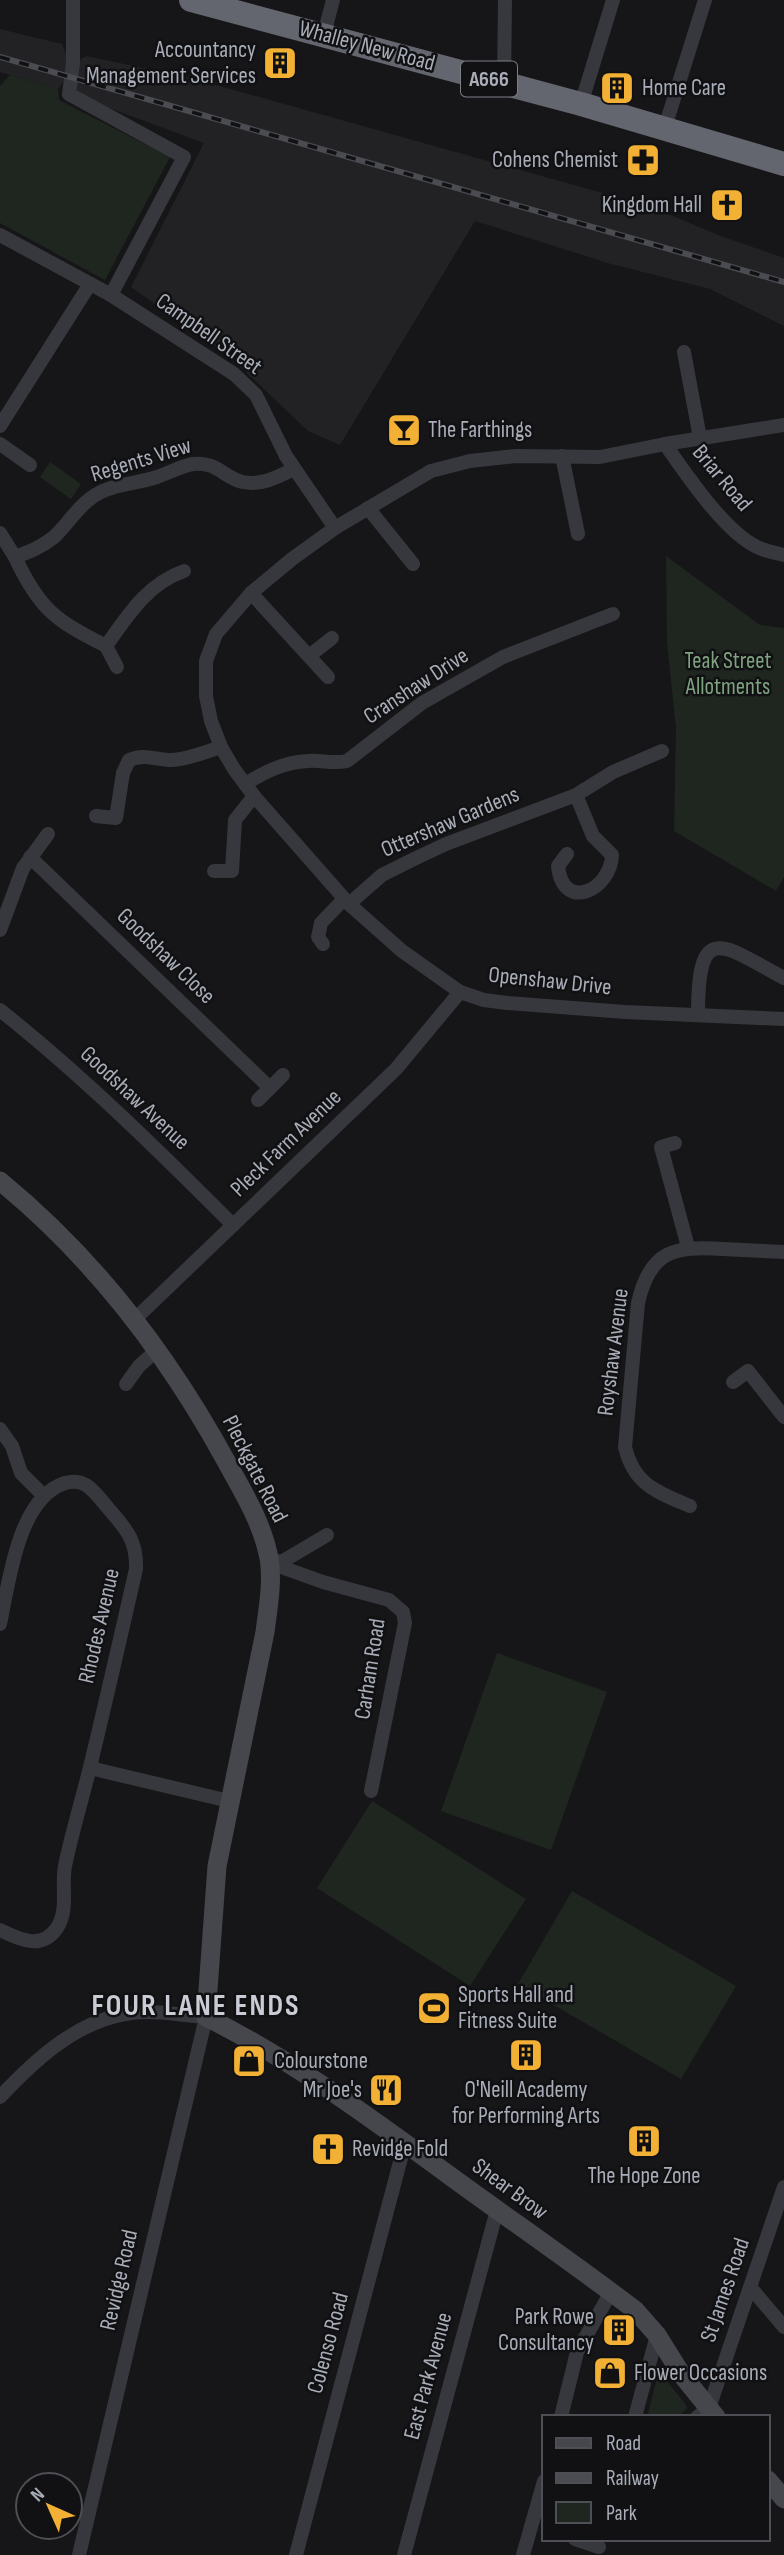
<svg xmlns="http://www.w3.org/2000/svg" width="784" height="2555" font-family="'Sofia Sans Condensed',sans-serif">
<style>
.built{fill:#222225}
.green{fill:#1e261f}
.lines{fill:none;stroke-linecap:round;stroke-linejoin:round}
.street{stroke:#37383d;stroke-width:14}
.secondary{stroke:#45474d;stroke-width:19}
.highway{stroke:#63666e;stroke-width:24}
.rail-casing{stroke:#4a4c52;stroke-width:6}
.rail{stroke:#111113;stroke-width:3.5;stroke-dasharray:10;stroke-linecap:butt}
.labels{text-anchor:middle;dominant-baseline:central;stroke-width:5;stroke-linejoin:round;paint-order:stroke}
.shield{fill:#111113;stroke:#7b7e86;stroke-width:2}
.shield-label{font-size:21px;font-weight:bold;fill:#a8adb8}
.street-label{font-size:23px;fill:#a8adb8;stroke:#111113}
.poi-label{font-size:23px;fill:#a8adb8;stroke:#111113;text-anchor:start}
.park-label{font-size:23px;fill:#7fa381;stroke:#111113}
.district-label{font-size:30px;font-weight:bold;letter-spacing:2px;fill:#c9ccd4;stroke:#111113}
</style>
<rect width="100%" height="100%" fill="#161618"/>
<g class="built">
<polygon points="0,29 62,44 69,62 64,81 58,89 0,72"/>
<polygon points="86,56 191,78 649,206 718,235 784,258 784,326 710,289 611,264 475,221 340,445 308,431 231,358 131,287 204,143 104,106 75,91 78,64 81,59"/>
</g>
<g class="green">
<polygon points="10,75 58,89 59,100 170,157 105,280 0,223 0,86"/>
<polygon points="50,462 81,484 71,499 40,477"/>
<polygon points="666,556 760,625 784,628 784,877 776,891 674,831 676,729 667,642"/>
<polygon points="497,1653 607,1692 551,1850 441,1811"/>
<polygon points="372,1801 526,1899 470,1986 317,1888"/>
<polygon points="572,1891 736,1986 681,2079 518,1984"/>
<polygon points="659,2371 686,2405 687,2409 677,2417 647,2417"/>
</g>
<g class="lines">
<g class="street">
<polyline points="73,0 73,63 69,94 184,157 111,295"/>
<polyline points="324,34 333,0"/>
<polyline points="504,83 505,0"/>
<polyline points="581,104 613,0"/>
<polyline points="665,127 705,0"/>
<polyline points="0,235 111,295 234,374 256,395 286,456 335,528"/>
<polyline points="684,352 700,438"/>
<polyline points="784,425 665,444 600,457 516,456 470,461 431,471 335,528 292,559 251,593 216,634 206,661 206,696 211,721 221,747 234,769 254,796 349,904 402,951 460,992 484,1000 507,1003 625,1012 784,1019"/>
<polyline points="0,426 90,284"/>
<polyline points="0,444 30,465"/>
<path d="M665 444C686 474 724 531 757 547 765 551 775 553 784 555"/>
<polyline points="562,456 578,534"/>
<polyline points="368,508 413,564"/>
<path d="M0 533 15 557C29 552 42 547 54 537 67 525 76 509 91 498 109 484 136 484 157 477 169 473 181 466 193 464 217 461 224 478 243 482 261 486 278 477 294 469"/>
<path d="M15 557C39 609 56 621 106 646 128 615 147 584 184 571"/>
<polyline points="251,593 328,677"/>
<polyline points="106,646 117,667"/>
<polyline points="309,656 332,638"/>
<path d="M245 784C265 772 284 762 308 761 321 760 334 764 347 761L422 703 503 657 613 614"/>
<path d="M96 816 116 818 123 773 129 760C144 753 156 760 172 760 189 759 205 752 221 747"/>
<path d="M567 854 558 866C563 913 611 890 612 855L593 836 576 795"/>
<polyline points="30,857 270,1088"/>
<polyline points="214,871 232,871 235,820 254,796"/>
<polyline points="349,904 382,875 414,859 446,844 576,795 613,772 662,751"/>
<polyline points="0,930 23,868 48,834"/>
<polyline points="323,944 318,937 321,923 344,899"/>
<path d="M0 1010C83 1076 158 1150 233 1225"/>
<path d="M698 1014C698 921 721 944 784 978"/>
<polyline points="258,1100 283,1075"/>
<polyline points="675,1143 661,1147 688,1247"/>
<polyline points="135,1319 396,1069 460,992"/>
<polyline points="733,1382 748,1371 784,1417"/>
<polyline points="126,1384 139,1366 157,1350"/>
<polyline points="0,1429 12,1446 21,1473 43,1495"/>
<path d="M690 1506C657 1492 634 1485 625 1447L638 1303C650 1250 674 1246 723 1249 743 1250 764 1251 784 1252"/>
<polyline points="270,1562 283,1561 327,1535"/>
<polyline points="270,1563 323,1582 389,1600 403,1612 405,1623 371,1791"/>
<path d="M0 1624C9 1582 18 1498 65 1483 72 1481 79 1481 86 1485 94 1490 102 1501 108 1508 126 1529 137 1540 136 1569 121 1635 106 1701 90 1767 82 1800 72 1832 65 1866 61 1886 69 1910 57 1928 41 1951 19 1939 0 1930"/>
<polyline points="90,1768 229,1801"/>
<path d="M0 2097C34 2061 74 2023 125 2014 151 2009 180 2015 206 2017L79 2555"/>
<polyline points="751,2288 784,2327"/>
<polyline points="561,2417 577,2352 611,2292"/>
<polyline points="635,2417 657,2335"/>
<polyline points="697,2417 709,2408 784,2187"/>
<polyline points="575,2539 599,2547"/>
<polyline points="296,2555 405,2143"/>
<polyline points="404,2555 497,2210"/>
<polyline points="523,2555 544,2481"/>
</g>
<g class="secondary">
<path d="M0 1181C94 1258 168 1355 226 1461 243 1492 262 1522 269 1558 273 1581 268 1608 265 1632L217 1866 206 2017C291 2059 369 2117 446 2173 509 2219 573 2263 635 2310L657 2335 682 2375 716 2417"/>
<polyline points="768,2480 784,2499"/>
</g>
<polyline class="highway" points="191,0 581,104 784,164"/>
<g class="rail-casing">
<polyline id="rail" points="0,57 784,282"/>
</g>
<use href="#rail" class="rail"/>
</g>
<defs>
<g id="building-square" transform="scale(1.75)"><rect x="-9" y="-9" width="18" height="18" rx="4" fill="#f2b134" stroke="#111113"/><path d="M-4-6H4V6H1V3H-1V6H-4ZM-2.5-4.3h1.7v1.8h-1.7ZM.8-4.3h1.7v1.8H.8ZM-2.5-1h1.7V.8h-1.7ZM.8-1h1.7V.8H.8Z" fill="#111"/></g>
<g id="pharmacy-square" transform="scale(1.75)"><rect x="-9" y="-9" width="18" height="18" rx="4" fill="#f2b134" stroke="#111113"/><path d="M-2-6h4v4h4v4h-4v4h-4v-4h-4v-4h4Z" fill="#111"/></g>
<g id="church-square" transform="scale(1.75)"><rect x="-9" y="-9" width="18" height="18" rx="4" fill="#f2b134" stroke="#111113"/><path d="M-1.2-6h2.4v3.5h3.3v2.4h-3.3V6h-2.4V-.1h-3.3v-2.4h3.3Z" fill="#111"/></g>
<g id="bar-square" transform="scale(1.75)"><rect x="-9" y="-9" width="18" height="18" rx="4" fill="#f2b134" stroke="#111113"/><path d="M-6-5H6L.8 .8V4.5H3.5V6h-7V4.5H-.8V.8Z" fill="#111"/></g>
<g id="stadium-square" transform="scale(1.75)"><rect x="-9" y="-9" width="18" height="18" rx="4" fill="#f2b134" stroke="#111113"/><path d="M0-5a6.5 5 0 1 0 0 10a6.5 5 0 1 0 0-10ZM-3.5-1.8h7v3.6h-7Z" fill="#111"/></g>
<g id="shop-square" transform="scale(1.75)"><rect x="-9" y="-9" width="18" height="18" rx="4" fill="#f2b134" stroke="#111113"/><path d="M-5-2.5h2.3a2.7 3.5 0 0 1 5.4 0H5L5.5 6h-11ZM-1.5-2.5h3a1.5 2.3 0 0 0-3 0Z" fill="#111"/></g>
<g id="restaurant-square" transform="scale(1.75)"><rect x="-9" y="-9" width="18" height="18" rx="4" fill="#f2b134" stroke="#111113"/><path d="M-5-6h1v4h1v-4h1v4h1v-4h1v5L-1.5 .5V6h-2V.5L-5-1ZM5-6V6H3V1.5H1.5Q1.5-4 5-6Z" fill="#111"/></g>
</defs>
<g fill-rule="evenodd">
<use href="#building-square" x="280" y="63"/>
<use href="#building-square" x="617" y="88"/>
<use href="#pharmacy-square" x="643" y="160"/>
<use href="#church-square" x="727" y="205"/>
<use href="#bar-square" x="404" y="430"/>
<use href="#stadium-square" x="434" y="2008"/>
<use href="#building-square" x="526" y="2055"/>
<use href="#shop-square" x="249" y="2061"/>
<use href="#restaurant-square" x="386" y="2090"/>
<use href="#building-square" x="644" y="2141"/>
<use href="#church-square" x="328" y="2149"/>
<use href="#building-square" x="619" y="2330"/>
<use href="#shop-square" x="610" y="2373"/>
</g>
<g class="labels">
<rect class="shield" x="461" y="61.5" width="56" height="35" rx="5"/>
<g class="shield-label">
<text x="489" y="79">A666</text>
</g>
<g class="street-label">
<text transform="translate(367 46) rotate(15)">Whalley New Road</text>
<text transform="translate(209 334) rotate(35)">Campbell Street</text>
<text transform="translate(141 460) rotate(-17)">Regents View</text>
<text transform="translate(722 478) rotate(50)">Briar Road</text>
<text transform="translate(416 686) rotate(-33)">Cranshaw Drive</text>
<text transform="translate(450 822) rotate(-23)">Ottershaw Gardens</text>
<text transform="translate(166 956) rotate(44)">Goodshaw Close</text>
<text transform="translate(550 981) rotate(6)">Openshaw Drive</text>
<text transform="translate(135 1098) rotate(43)">Goodshaw Avenue</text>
<text transform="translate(286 1143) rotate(-44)">Pleck Farm Avenue</text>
<text transform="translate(613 1352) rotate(-83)">Royshaw Avenue</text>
<text transform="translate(255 1469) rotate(63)">Pleckgate Road</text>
<text transform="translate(99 1626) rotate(-77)">Rhodes Avenue</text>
<text transform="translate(370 1669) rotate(-81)">Carham Road</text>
<text transform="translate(510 2189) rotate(36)">Shear Brow</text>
<text transform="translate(119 2280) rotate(-77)">Revidge Road</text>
<text transform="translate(725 2290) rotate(-71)">St James Road</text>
<text transform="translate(328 2343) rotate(-75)">Colenso Road</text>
<text transform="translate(428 2376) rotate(-75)">East Park Avenue</text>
</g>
<g class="poi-label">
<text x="256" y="50" text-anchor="end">Accountancy<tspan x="256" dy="26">Management Services</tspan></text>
<text x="642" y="88">Home Care</text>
<text x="618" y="160" text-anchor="end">Cohens Chemist</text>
<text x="702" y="205" text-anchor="end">Kingdom Hall</text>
<text x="428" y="430">The Farthings</text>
<text x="458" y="1995">Sports Hall and<tspan x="458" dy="26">Fitness Suite</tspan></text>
<text x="274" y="2061">Colourstone</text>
<text x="362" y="2090" text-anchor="end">Mr Joe's</text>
<text x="526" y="2090" text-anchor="middle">O'Neill Academy<tspan x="526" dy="26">for Performing Arts</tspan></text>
<text x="352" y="2149">Revidge Fold</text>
<text x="644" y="2176" text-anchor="middle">The Hope Zone</text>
<text x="594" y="2317" text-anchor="end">Park Rowe<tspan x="594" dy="26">Consultancy</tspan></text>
<text x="634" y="2373">Flower Occasions</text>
</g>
<g class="park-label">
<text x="728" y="661">Teak Street<tspan x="728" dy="26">Allotments</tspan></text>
</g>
<g class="district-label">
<text x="196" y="2006">FOUR LANE ENDS</text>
</g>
</g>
<rect x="542" y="2415" width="228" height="126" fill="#111113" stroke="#4d4f55" stroke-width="2"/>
<rect x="556" y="2438" width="35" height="10" fill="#45474d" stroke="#4d4f55" stroke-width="2"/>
<text x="606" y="2450" font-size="21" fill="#a8adb8">Road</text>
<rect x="556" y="2473" width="35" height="10" fill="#4a4c52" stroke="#4d4f55" stroke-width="2"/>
<text x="606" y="2485" font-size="21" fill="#a8adb8">Railway</text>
<rect x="556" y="2502" width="35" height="21" fill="#1e261f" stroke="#4d4f55" stroke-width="2"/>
<text x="606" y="2520" font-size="21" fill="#a8adb8">Park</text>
<g transform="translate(49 2506) rotate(315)"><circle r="33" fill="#111113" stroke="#4d4f55" stroke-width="2"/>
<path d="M0-5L12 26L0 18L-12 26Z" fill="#f2b134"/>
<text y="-10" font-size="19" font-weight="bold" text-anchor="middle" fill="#a8adb8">N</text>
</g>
</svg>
